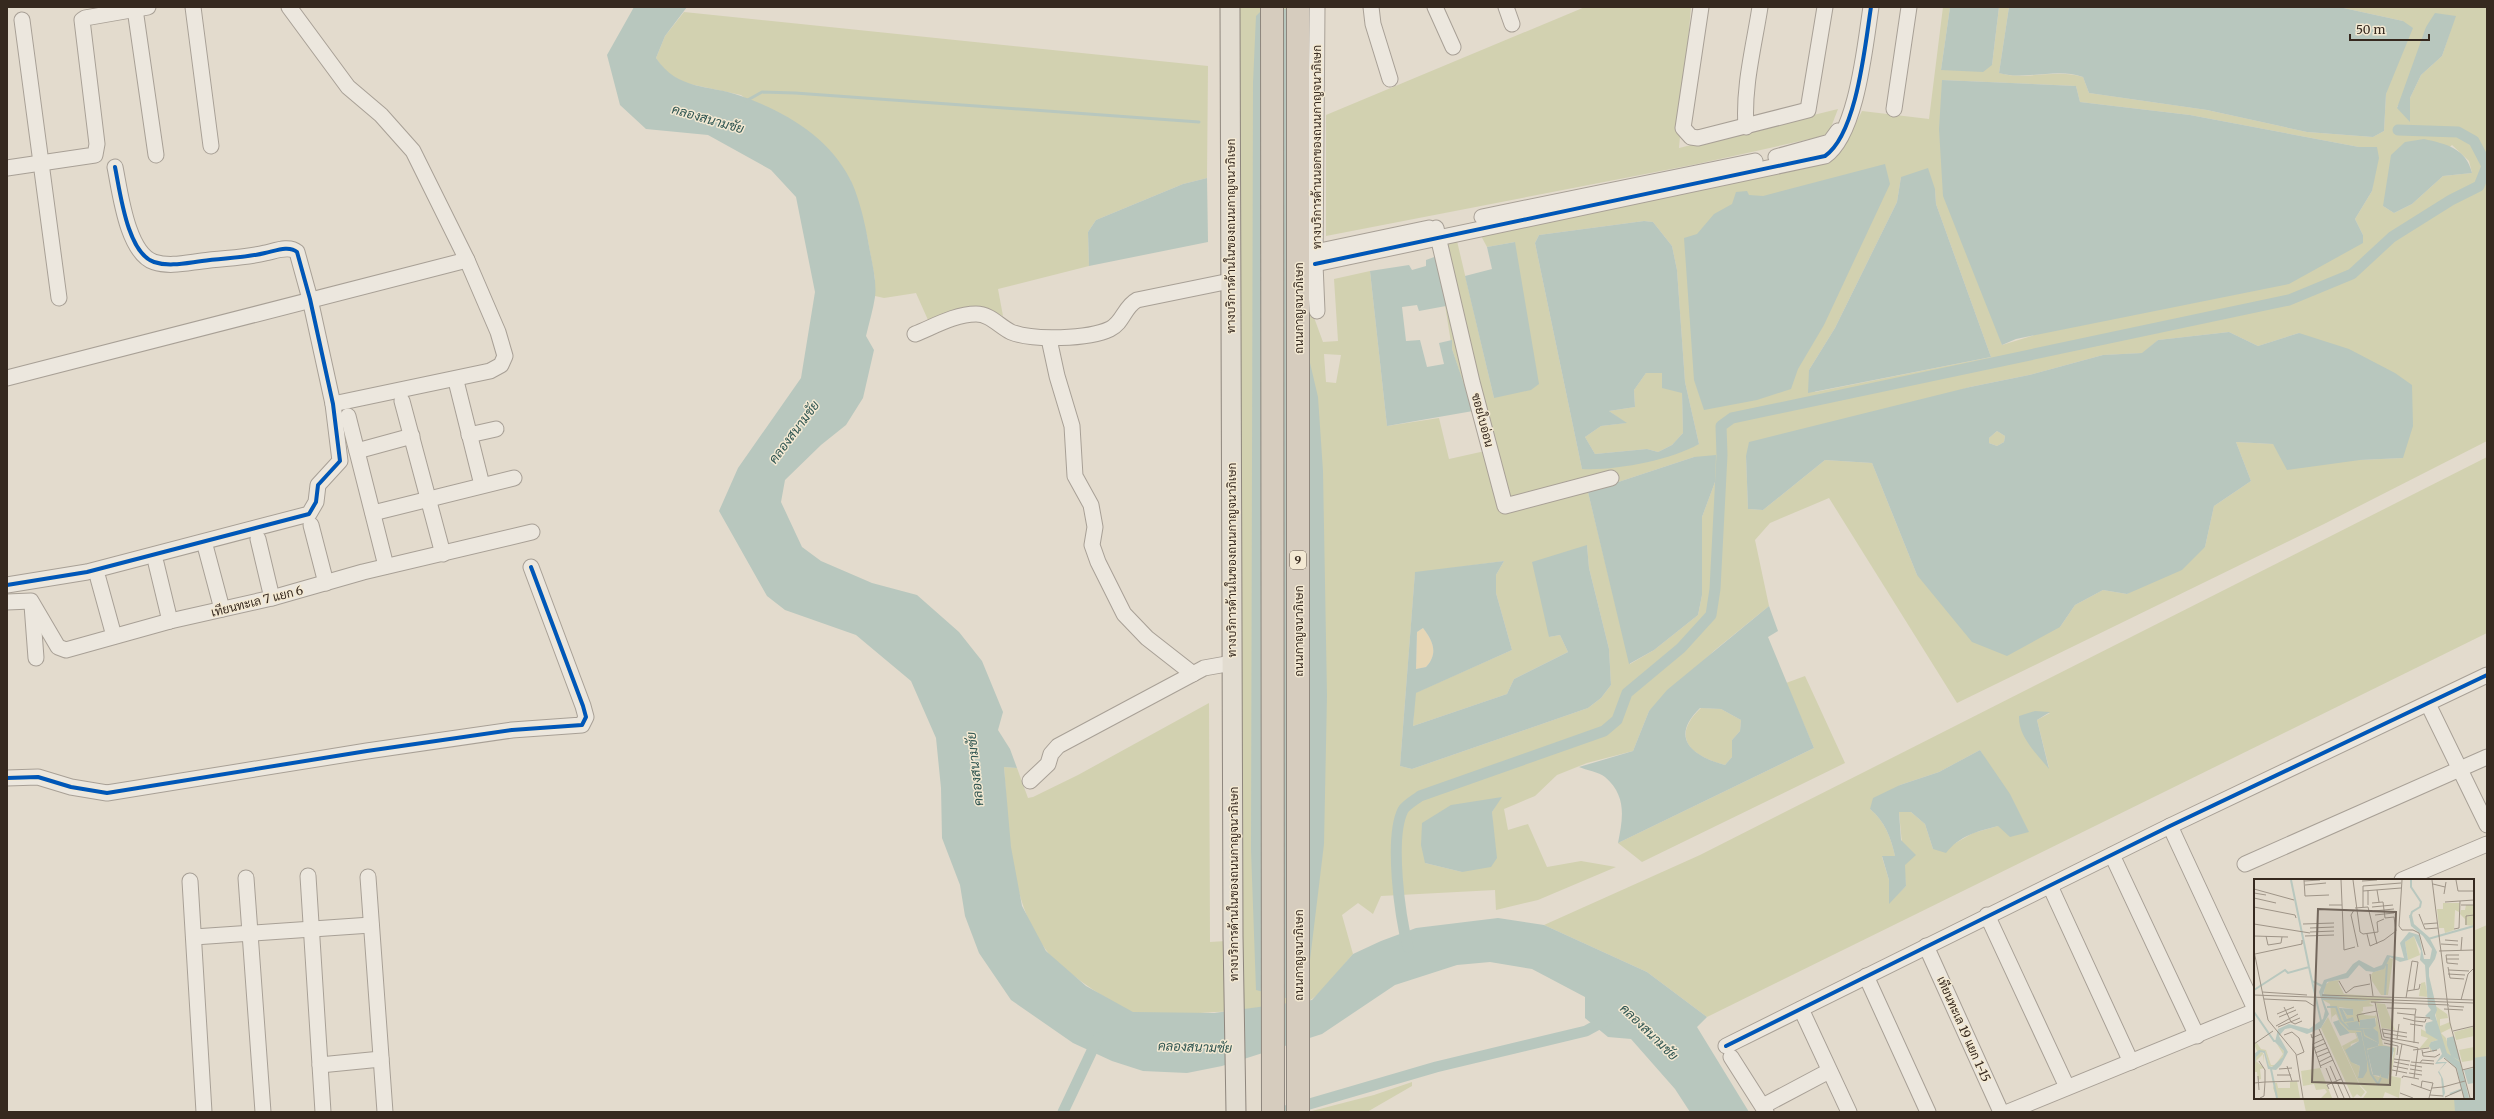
<svg xmlns="http://www.w3.org/2000/svg" width="2494" height="1119" font-family="Merriweather,Sarabun,serif">
<style>
.green{fill:#d2d1b0;fill-rule:evenodd}
.sand{fill:#e5d6b6}
.water{fill:#b8c7be;fill-rule:evenodd}
.lines{fill:none;stroke-linecap:round;stroke-linejoin:round}
.stream{stroke:#b8c7be;stroke-width:3}
.canal{stroke:#b8c7be;stroke-width:11}
.minor-casing{stroke:#a8a096;stroke-width:17}
.major-casing{stroke:#8e867d;stroke-width:21}
.highway-casing{stroke:#8e867d;stroke-width:24}
.minor{stroke:#ece7de;stroke-width:15}
.major{stroke:#e2dcd0;stroke-width:19}
.highway{stroke:#d6ccbe;stroke-width:22}
.cycleway-casing{stroke:#f3e9d3;stroke-width:6}
.cycleway{stroke:#0057b8;stroke-width:4}
.labels{text-anchor:middle;dominant-baseline:central;stroke-width:3;stroke-linejoin:round;paint-order:stroke}
.shield{fill:#f3e9d3;stroke:#6f6355;stroke-width:1}
.shield-label{font-size:11px;font-weight:bold;fill:#36291f}
.street-label{font-size:12px;fill:#36291f;stroke:#f3e9d3}
.water-label{font-size:13px;font-style:italic;fill:#2f5551;stroke:#f3e9d3}
.inset-river{fill:none;stroke:#b8c7be;stroke-width:2}
.inset-road{fill:none;stroke:#9e9487;stroke-width:1}
.view{fill:#73675c;fill-opacity:0.15;stroke:#73675c;stroke-width:2}
.inset-edge{fill:none;stroke:#36291f;stroke-width:2}
</style>
<rect width="100%" height="100%" fill="#e3dbcd"/>
<g class="green">
<path d="M1237 7H1311L1312 312 1323 342 1338 341 1334 279 1370 271 1387 426 1439 418 1449 459 1485 451 1452 349 1435 242 1457 241 1494 398 1515 242 1487 247 1480 234 1688 190 1842 151 1862 111 1929 119 1943 7H1950L1941 70 1992 65 1999 7H2009L1999 73C2026 81 2056 68 2083 77L2089 93 2207 110 2307 132 2373 137 2384 131 2386 94 2403 21 2339 7H2487V441L2324 524 1957 703 1829 498 1770 523 1755 540 1769 606 1715 650 1649 711 1633 751 1587 763 1557 775 1535 796 1504 809 1508 830 1528 824 1547 867 1581 861 1616 867 1538 900 1496 910 1495 890 1381 896 1373 914 1358 903 1342 915 1353 954C1342 966 1324 991 1312 999 1299 1009 1149 1018 1132 1012 1111 1003 1059 969 1046 950 1008 899 1009 828 1004 767L1017 768 1028 798 1033 797 1078 775 1209 703 1210 942 1226 941ZM2450 32 2442 56 2421 75 2410 98V121L2397 107ZM1942 80 2076 86 2080 102 2190 115 2359 147H2377L2372 191 2355 219 2363 235 2002 345ZM2452 145 2469 161 2472 173 2443 176 2412 204 2394 213 2383 206ZM1901 177 1935 189 1936 204 1991 357 1815 392 1809 370 1835 328 1897 202ZM1644 221 1653 222 1672 246 1677 270 1685 382 1699 444 1582 469 1535 243 1539 235ZM2229 332 2258 346 2299 333 2403 458 2360 460 2273 444 2236 442 2251 481 2214 506 2205 547 2127 594 2103 590 2075 605 2060 627 1917 575 1872 463 1825 460 1763 510 1748 509 1746 456 1970 387 2029 375 2103 355 2143 353 2158 340ZM1324 354 1341 355 1336 383 1326 382ZM1694 457 1715 482 1702 517V595L1698 615 1654 650 1630 664 1588 492ZM1587 545 1589 568 1609 649 1611 685 1601 698 1588 708 1412 769 1400 766 1415 573 1504 561 1496 575V593L1512 650 1415 693 1413 726 1507 694 1514 679 1568 652 1560 635 1549 637ZM1501 797 1492 812 1493 832 1462 872 1425 863Z"/>
<polygon points="1585,7 1691,7 1679,148 1838,109 1828,135 1697,164 1326,236 1326,115"/>
<path d="M684 12 1208 66 1207 178 1183 184 1096 220 1088 232 1089 266 998 289 1003 316C979 303 953 314 928 320L916 293 884 298 875 296V279L867 236 850 179 741 95 685 83 665 72 656 58 665 36Z"/>
<polygon points="1646,373 1662,373 1682,393 1683,433 1672,445 1658,452 1647,449 1595,454 1585,437 1601,426 1626,423 1609,411 1635,407 1634,390"/>
<polygon points="1997,431 2005,436 2004,442 1997,446 1989,443 1989,438"/>
<path d="M2487 457V633L1707 1017 1647 972 1544 925 1700 855ZM2050 713 2037 720 2049 768 2019 716ZM1980 750 1993 771 1998 826 1973 833 1952 845 1933 849 1925 824 1911 812H1899L1906 886 1889 903V880L1882 857 1895 856C1891 838 1885 821 1870 809L1900 785 1939 772Z"/>
<polygon points="1805,676 1845,763 1642,862 1618,843 1814,748 1786,683"/>
<path d="M1701 708 1721 709 1741 720 1740 731 1732 740V757L1725 765C1692 756 1669 738 1701 708Z"/>
<polygon points="2487,925 2487,1112 2306,1112 2303,1098 2473,1098 2473,931"/>
<polygon points="1412,1082 1412,1086 1367,1112 1308,1112 1374,1095"/>
</g>
<path class="sand" d="M1423 628C1434 642 1438 654 1426 667L1416 669 1417 632Z"/>
<g class="water">
<path d="M634 7H687L665 36 656 58C678 91 708 84 741 96 784 111 829 137 850 179 859 196 866 227 869 246 872 263 877 281 875 297 873 310 869 323 866 336L874 350 863 398 846 425 821 445 785 480 781 502 802 547 821 561 872 583 917 595 959 632 982 661 1003 712 998 730 1010 749 1017 768 1004 767 1011 847 1022 906 1046 951 1086 986 1133 1012 1214 1013 1312 1000 1353 954 1381 941 1416 928 1498 918 1544 925 1647 972 1707 1017 1697 1027 1749 1112H1690L1675 1089 1631 1039 1608 1037 1585 1018V997L1532 969 1490 962 1457 965 1395 985 1322 1034 1222 1066 1187 1073 1143 1071 1112 1061 1073 1043 1011 1000 979 953 965 916 960 885 942 838 941 788 936 738 911 681 856 635 785 610 767 596 719 511 738 468 801 378 815 292 796 197 771 170 708 135 646 129 620 105 607 55Z"/>
<polygon points="1950,7 1999,7 1992,65 1983,72 1941,70"/>
<path d="M2009 7H2339L2403 21 2413 28 2386 94 2384 131 2373 137 2307 132 2207 110 2089 93 2083 77C2056 67 2026 81 1999 73Z"/>
<polygon points="1263,9 1286,9 1307,12 1303,333 1318,397 1323,471 1327,695 1324,844 1306,993 1286,998 1256,990 1251,850 1253,83 1256,16"/>
<polygon points="2435,13 2456,16 2442,56 2421,75 2410,98 2410,122 2397,108 2426,27"/>
<polygon points="1942,80 2076,86 2080,102 2190,115 2359,147 2377,147 2379,158 2372,191 2355,219 2363,235 2363,243 2289,284 2016,339 2002,345 1943,196 1939,129"/>
<path d="M2424 139C2446 144 2466 148 2472 173L2443 176 2412 204 2394 213 2383 206 2391 155 2405 142Z"/>
<polygon points="1885,164 1890,184 1824,325 1798,369 1791,389 1757,400 1704,410 1694,380 1684,238 1697,234 1714,214 1732,204 1736,192 1747,191 1749,195 1763,196"/>
<polygon points="1928,168 1935,189 1936,204 1991,357 1808,393 1809,370 1835,328 1897,202 1901,177"/>
<polygon points="1207,178 1208,242 1089,266 1088,232 1096,220 1183,184"/>
<path d="M1644 221 1653 222 1672 246 1677 270 1685 382 1699 444C1671 460 1614 471 1582 469L1535 243 1539 235ZM1646 373H1662V388L1682 393 1683 433 1672 445 1658 452 1647 449 1595 454 1585 437 1601 426 1627 423 1609 411 1635 407 1634 390Z"/>
<polygon points="1515,242 1539,384 1531,390 1494,398 1465,276 1492,269 1487,247"/>
<polygon points="1437,256 1446,306 1419,311 1417,305 1402,307 1406,341 1420,340 1427,367 1444,364 1439,343 1452,340 1452,349 1473,411 1387,426 1370,271 1409,265 1412,270 1426,266 1426,260"/>
<path d="M2229 332 2258 346 2299 333 2349 349 2395 373 2412 385 2413 426 2403 458 2360 460 2287 470 2273 444 2236 442 2251 481 2214 506 2205 547 2182 570 2127 594 2103 590 2075 605 2060 627 2007 656 1972 642 1917 575 1872 463 1825 460 1763 510 1748 509 1746 456 1749 442 1970 387 2029 375 2103 355 2142 353 2158 340ZM1997 431 2005 436 2004 442 1997 446 1989 443V438Z"/>
<polygon points="1716,455 1715,482 1702,517 1702,595 1698,615 1654,650 1629,664 1588,492 1694,457"/>
<path d="M1587 545 1589 568 1609 649 1611 685 1601 698 1588 708 1412 769 1400 766 1415 572 1504 561 1496 575V593L1512 650 1416 693 1413 726 1507 694 1514 679 1568 652 1560 635 1549 637 1532 562ZM1423 628C1434 642 1438 654 1426 667L1416 669 1417 632Z"/>
<path d="M1769 606 1778 631 1768 637 1814 748 1618 843C1623 818 1627 796 1605 777 1599 772 1586 770 1579 767L1633 751 1649 711 1667 690ZM1700 708 1721 709 1741 720 1740 731 1732 740V757L1725 765C1692 756 1669 738 1700 708Z"/>
<path d="M2035 711 2050 712 2037 720 2049 769C2037 754 2018 737 2019 716Z"/>
<path d="M1980 750 2010 794 2029 832 2010 837 1998 826C1978 831 1959 836 1946 853L1933 849 1925 824 1911 812H1899L1901 840 1916 855 1905 865 1906 886 1889 904V880L1882 856H1895C1891 838 1885 821 1870 809L1873 798 1900 785 1939 772Z"/>
<polygon points="1502,797 1492,812 1497,858 1491,867 1462,872 1425,863 1421,845 1422,823 1451,805"/>
<polygon points="2487,1056 2487,1112 2455,1112 2454,1098 2473,1098 2473,1058"/>
</g>
<g class="lines">
<polyline class="stream" points="746,101 762,92 795,93 1199,122"/>
<g class="canal">
<path d="M1408 947C1400 917 1389 838 1403 810 1406 805 1415 800 1420 796L1604 731 1617 720 1627 693 1681 648 1711 615 1715 589 1722 455 1721 426 1732 418 2289 300 2352 274 2392 237 2451 200 2479 186 2487 166 2474 141 2458 132 2398 130"/>
<polyline points="1063,1112 1098,1038"/>
<polyline points="1282,1112 1436,1067 1586,1031 1608,1019"/>
</g>
<g class="minor-casing">
<g id="minor">
<polyline points="193,7 211,146"/>
<polyline points="289,7 348,87 381,115 413,151 467,260 498,332 505,356 501,365 490,371 333,404"/>
<polyline points="1371,7 1373,24 1390,79"/>
<polyline points="1435,7 1453,47"/>
<polyline points="1506,7 1512,24"/>
<polyline points="1701,7 1683,128 1691,137 1698,138 1808,110 1825,7"/>
<polyline points="135,9 156,155"/>
<polyline points="22,20 59,298"/>
<polyline points="1894,109 1909,7"/>
<path d="M1746 127C1743 87 1754 46 1760 7"/>
<polyline points="1776,157 1830,142 1838,131"/>
<polyline points="7,168 95,155 97,144 82,20 85,18 148,7"/>
<polyline points="1482,217 1755,161"/>
<polyline points="1436,228 1472,382 1505,506 1611,478"/>
<polyline points="1315,252 1429,228"/>
<path d="M1315 264 1825 156C1857 134 1865 45 1871 7"/>
<polyline points="1317,311 1315,264 1317,7"/>
<path d="M915 334C933 327 955 314 976 314 990 314 999 326 1011 332 1033 341 1089 339 1110 329 1123 323 1124 307 1137 300L1230 281"/>
<polyline points="1049,339 1057,376 1072,426 1075,476 1091,505 1095,527 1092,545 1098,562 1124,614 1147,638 1193,674"/>
<polyline points="7,378 467,260"/>
<polyline points="457,385 482,485"/>
<polyline points="402,401 443,554"/>
<polyline points="348,416 386,566"/>
<polyline points="469,435 496,429"/>
<polyline points="357,451 412,436"/>
<polyline points="373,513 514,478"/>
<polyline points="311,525 326,583"/>
<polyline points="258,539 272,598"/>
<polyline points="206,549 222,609"/>
<polyline points="156,563 170,621"/>
<polyline points="98,578 114,636"/>
<path d="M7 585 87 572 309 514 316 502 318 485 340 461 333 404 310 299 297 252C289 245 275 251 265 253 245 258 223 258 202 261 186 263 169 267 154 262 127 253 120 191 115 167"/>
<polyline points="7,602 31,601 58,647 66,650 170,621 272,598 363,572 532,532"/>
<polyline points="32,605 36,658"/>
<polyline points="2428,704 2487,825"/>
<polyline points="7,778 38,777 71,787 107,793 367,751 512,730 582,725 586,717 583,706 531,567"/>
<polyline points="1030,781 1048,764 1051,754 1058,746 1204,668 1232,663"/>
<polyline points="2170,826 2255,1009"/>
<polyline points="2112,855 2197,1036"/>
<polyline points="2245,864 2487,757"/>
<polyline points="308,876 323,1112"/>
<polyline points="368,877 385,1112"/>
<polyline points="246,878 263,1112"/>
<polyline points="2402,880 2487,844"/>
<polyline points="190,881 204,1112"/>
<polyline points="2050,886 2131,1062"/>
<polyline points="1987,915 2067,1087"/>
<polyline points="194,937 371,925"/>
<polyline points="1926,946 2001,1112"/>
<polyline points="1866,976 1928,1112"/>
<polyline points="1801,1009 1849,1112"/>
<polyline points="1726,1046 2170,826 2487,675"/>
<polyline points="1731,1057 1766,1112"/>
<polyline points="320,1065 381,1059"/>
<polyline points="1763,1106 1829,1071"/>
<polyline points="2008,1112 2255,1011"/>
</g>
</g>
<g class="major-casing">
<polyline id="major" points="1230,7 1233,936 1236,1112"/>
</g>
<g class="highway-casing">
<g id="highway">
<polyline points="1272,7 1273,1112"/>
<polyline points="1298,7 1298,1112"/>
</g>
</g>
<use href="#minor" class="minor"/>
<use href="#major" class="major"/>
<use href="#highway" class="highway"/>
<g class="cycleway-casing">
<g id="cycleway">
<path d="M1315 264 1825 156C1857 134 1865 45 1871 7"/>
<path d="M7 585 87 572 309 514 316 502 318 485 340 461 333 404 310 299 297 252C289 245 275 251 265 253 245 258 223 258 202 261 186 263 169 267 154 262 127 253 120 191 115 167"/>
<polyline points="7,778 38,777 71,787 107,793 367,751 512,730 582,725 586,717 583,706 531,567"/>
<polyline points="1726,1046 2170,826 2487,675"/>
</g>
</g>
<use href="#cycleway" class="cycleway"/>
</g>
<g class="labels">
<rect class="shield" x="1290" y="551" width="16" height="18" rx="3"/>
<g class="shield-label">
<text x="1298" y="560">9</text>
</g>
<g class="street-label">
<text transform="translate(1316 147) rotate(-90)">ทางบริการด้านนอกของถนนกาญจนาภิเษก</text>
<text transform="translate(1230 236) rotate(-90)">ทางบริการด้านในของถนนกาญจนาภิเษก</text>
<text transform="translate(1298 308) rotate(-90)">ถนนกาญจนาภิเษก</text>
<text transform="translate(1483 420) rotate(75)">ซอยใบอ่อน</text>
<text transform="translate(1231 560) rotate(-90)">ทางบริการด้านในของถนนกาญจนาภิเษก</text>
<text transform="translate(257 601) rotate(-14)">เทียนทะเล 7 แยก 6</text>
<text transform="translate(1298 631) rotate(-90)">ถนนกาญจนาภิเษก</text>
<text transform="translate(1233 884) rotate(-90)">ทางบริการด้านในของถนนกาญจนาภิเษก</text>
<text transform="translate(1298 955) rotate(-90)">ถนนกาญจนาภิเษก</text>
<text transform="translate(1964 1029) rotate(66)">เทียนทะเล 19 แยก 1-15</text>
</g>
<g class="water-label">
<text transform="translate(708 119) rotate(16)">คลองสนามชัย</text>
<text transform="translate(794 432) rotate(-53)">คลองสนามชัย</text>
<text transform="translate(975 769) rotate(-96)">คลองสนามชัย</text>
<text transform="translate(1649 1032) rotate(44)">คลองสนามชัย</text>
<text transform="translate(1195 1047) rotate(2)">คลองสนามชัย</text>
</g>
</g>
<g transform="translate(2254 879)">
<rect width="220" height="220" fill="#e3dbcd"/>
<path d="M189 24H206L205 33 201 31 200 51 191 54 190 49H185L183 30H189ZM212 26H220V47L211 46V40L206 35 207 31H211ZM160 57 166 76 154 81 151 63ZM135 79 139 80 134 116H127L118 102 117 96 119 93 127 91ZM86 101 84 103 90 115 139 119 115 124 120 127 109 128V132L107 133 111 136 121 137 122 135 129 166 142 169 137 197 147 199 145 219 131 213 129 219H109L113 213 106 206 88 167 103 159 101 154H96L86 144 82 135 78 138V143L76 125 69 121 71 106 76 102ZM85 128 99 130V135L93 136 88 129 93 140 100 142H90ZM122 139 121 148 111 149 112 146 108 142 107 146 106 141ZM107 153 113 187 104 198 106 187 101 185 95 175 97 165 105 162 102 154ZM112 158 125 164V166L112 170ZM124 167 132 168 125 198 119 196 117 191 113 171ZM132 171 140 173 134 200 127 197ZM171 103 174 118 165 117 167 104ZM122 124 131 125 141 151 128 149 130 160ZM180 126 193 135 194 139 186 140V147L196 143 197 149 187 154 192 159 197 177 206 182 210 201 205 183 193 176 186 159ZM74 138 106 207 111 213 107 218 103 215 99 219 67 149ZM219 148 220 157 202 161 200 153ZM167 150 182 158 184 161 177 163V173L175 168 165 170 174 159 167 157ZM3 164 7 170 12 171 17 186H21L29 175 23 165 30 172 29 178 22 188 15 187 11 172H3L0 165ZM220 168V181L208 183 205 171ZM8 173 10 176V184L9 175 2 182 10 189 6 190 7 200 4 201 3 193H0L1 182 3 175ZM66 189 78 219H67L73 213 71 210 62 211 60 205 49 207 47 192ZM43 202 46 219H23L19 209 21 204H23L24 209H36V203Z" fill="#d2d1b0" fill-rule="evenodd"/>
<path d="M155 36H158L160 45 175 58 183 73 181 80 175 89V97L183 131 181 136 193 174 206 183 215 219H210L203 190 190 178 183 183H193L185 192 189 200 191 214 189 219 187 198 184 193 191 184 181 185 188 175 186 169 179 173 175 167 177 163 184 161 172 154 171 148 172 144 179 142 171 137 177 131 174 127 171 86 166 81 167 72 160 57 151 63 154 81 146 83 136 78 130 90 120 93 112 92 105 86 94 99 73 103 69 115 116 122 69 121 75 135 67 149 53 155 37 149 31 150 25 157 34 173 27 186 22 191 14 190 10 174 7 173 2 178 0 194V175L5 171 11 172 15 187 18 188 29 178 30 172 21 163 24 150 35 145 55 150 69 140 71 132 65 113 70 101 92 94 99 85 105 81 120 89 128 86 133 76 150 79 146 64 155 53 165 56 170 80H176L178 70 169 57 157 47ZM85 129 99 130V136H93L88 129 93 140 99 138 100 142 90 143ZM121 139 122 147 119 149 124 153 125 164 111 156 109 150 119 149 96 150 92 144 104 142 106 148V141ZM85 141 86 144 96 154 86 157 79 143ZM102 153H107L113 182V192L109 199H104L106 187 97 183 91 171 105 162ZM110 157 125 164 124 167H132V172V167L140 169 134 200 127 198V195L126 197 119 196 113 171 124 167 112 170ZM200 157 206 182 197 177 193 166V159ZM220 189V204L214 205 210 191Z" fill="#b8c7be"/>
<path class="inset-river" d="M37 1 55 88M156 39 158 33 166 28 167 23 157 8V1M174 60 220 47M58 102 67 142M0 111 31 91 34 94 55 88 58 102 68 107M131 116 133 85M73 128H82L87 142 95 150 108 151 117 195 124 205 127 199M0 133 20 162H23M17 190 23 219M196 215 209 210"/>
<path class="inset-road" d="M50 1 51 17 75 16M87 1 90 71 101 68M99 1 106 53 109 55 124 53 123 43 130 40M148 1 145 47 148 51H159L165 54 171 76M178 1 196 144 216 219M202 1 204 12H220M50 2 66 1M108 2 123 1M179 5 191 8M51 6 72 4M0 10 40 21M114 11V26M123 11 125 23M109 12 147 9M0 14 12 16M190 15 192 3M0 19 22 24M191 23 220 21M75 26H88M207 26H220M0 28 41 36 42 39M109 28V7L147 4M118 28 139 26M101 29 114 28 123 65M100 31 97 36 104 68M120 32 140 30M165 35 171 50 184 49M121 36 140 34M0 45 56 54M49 45 80 44M170 45 183 44M212 46V37L220 36M56 49 80 48M200 50 205 49 206 22M56 53 80 52M113 55 116 67 130 61 142 52 140 38 131 39 129 23 118 24M0 57 34 58M12 57 14 66 27 64 28 58M51 57 80 56M191 61 204 62M187 65 204 66M207 71 208 58M0 72 14 141 42 175 49 219M185 72 220 71M1 75 48 65V61M192 80H205M204 85 193 84 192 76H205M194 88 196 99 210 100M195 91 215 92M116 95 119 117M194 95 211 96M85 102 92 114M153 112 165 110 166 105M8 113 53 116M92 114 100 108 116 105M0 116 220 124M68 116 220 121M152 119 158 82 164 83 160 111M10 120 52 122 60 127M207 121 214 95 220 89M117 123 195 126M121 123 128 160 164 169 160 199M195 127 210 128M30 128 37 143 41 145 48 142M133 129 162 130 161 136M190 130 209 131M143 134 161 136 160 164M23 135 40 128M25 138 42 131M161 138 176 139M149 139 161 142M161 142 171 143 172 140M105 143 103 136 123 132M156 145 169 147M22 147 44 135M24 148 46 139M65 150 96 219M199 152 220 147M129 154 153 158M153 154 128 150 130 158 165 164M57 155 58 159 67 155M30 156 38 153 45 159 50 173 43 176M143 160 145 145M130 164 144 167 143 176M0 165 19 152M60 169 72 164M159 171 175 169M168 171 169 177 181 178 186 175M61 174 74 169M168 174 183 171M63 178 75 173M190 179 202 189 210 219M140 180 156 182M65 183 77 177M140 183 155 186M157 183 180 185M166 184 168 181 180 182M156 186 168 188M33 187 38 202M66 187 79 181M76 187 90 219M139 187 154 190M67 189 59 165 70 160M72 189 84 219M25 190 38 189M156 190 168 192M138 191 153 194M208 191 220 188M155 194 168 196M23 196H37M4 197 5 211M142 197 148 165M148 199 149 197 165 200M0 204 11 203V191L5 182M157 205 177 212M167 209 168 202 179 204 175 219M178 209 189 208 211 202M75 210 73 206 87 200M146 214 159 219M176 216 189 217M191 218 207 211M6 219 10 217 11 203 45 202"/>
<path class="view" d="M64 30 142 33 136 206 58 203Z"/>
<rect width="220" height="220" class="inset-edge"/>
</g>
<rect width="2494" height="1119" fill="none" stroke="#36291f" stroke-width="16"/>
<path d="M2350 34v6h79v-6" fill="none" stroke="#36291f" stroke-width="2"/>
<text x="2356" y="34" font-size="12" fill="#36291f" stroke="#f3e9d3" stroke-width="3" paint-order="stroke">50 m</text>
</svg>
